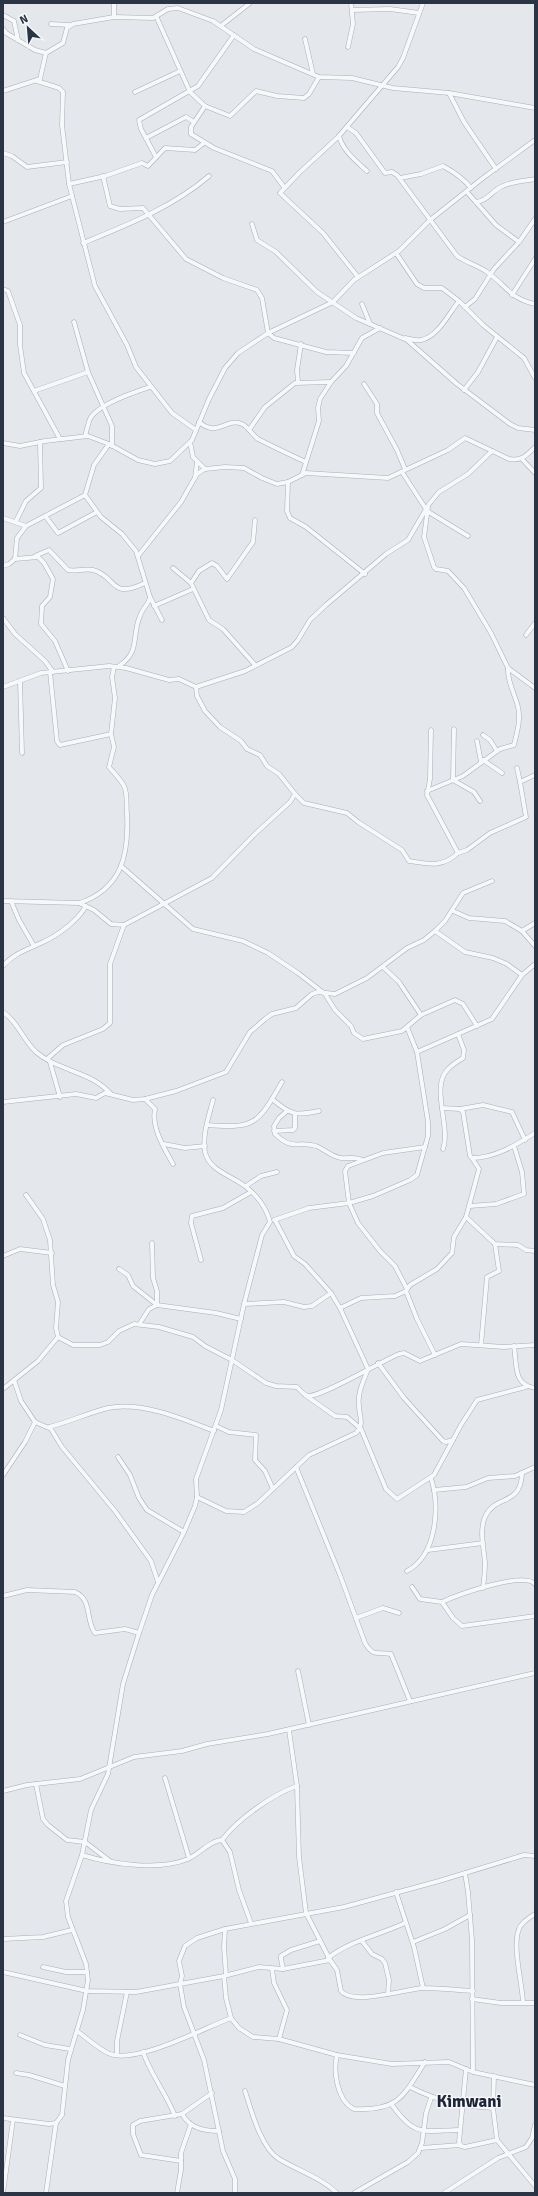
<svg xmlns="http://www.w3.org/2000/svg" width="538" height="2196" font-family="Signika,sans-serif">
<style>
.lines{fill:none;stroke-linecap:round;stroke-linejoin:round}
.street-casing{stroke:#a9aeb7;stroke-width:5}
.street{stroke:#f7f8fa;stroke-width:4}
.labels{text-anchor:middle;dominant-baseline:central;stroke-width:3;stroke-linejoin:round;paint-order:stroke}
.quarter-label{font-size:17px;font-weight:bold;fill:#1d2536;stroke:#f4f6f9}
</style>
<rect width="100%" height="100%" fill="#e4e7ec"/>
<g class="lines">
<g class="street-casing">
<g id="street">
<polyline points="114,3 114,17"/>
<polyline points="352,10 390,9 419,13"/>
<polyline points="3,15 14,21 18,40"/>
<polyline points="157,18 190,92 205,106 191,127 191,134 214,148 272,171 284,187"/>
<polyline points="51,24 69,25"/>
<polyline points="222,25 250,3"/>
<polyline points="3,29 6,33 35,50 46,53 63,43 67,28 73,24 114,17 153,18 168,9 178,8 213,21 254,49 319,77 352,78 393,88 449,93 535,108"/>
<polyline points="305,39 313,74"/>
<polyline points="348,47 353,24 351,3"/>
<polyline points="37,81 59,88 63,92 62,125 69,184 95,286 127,345 136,367 172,413 196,430"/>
<polyline points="3,91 40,79 46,53"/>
<polyline points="135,92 180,71"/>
<polyline points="449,93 464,122 496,169"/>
<polyline points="205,106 230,116 256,91 277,96 304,98 309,94 319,77"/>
<path d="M347 127 356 133 385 173 392 172 397 175 457 256C467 263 477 265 487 272 507 286 509 298 535 304"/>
<path d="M339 136C343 151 356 161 367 171"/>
<polyline points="146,138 186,117 194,122"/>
<polyline points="3,153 12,156 27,167 67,162"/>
<polyline points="156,157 141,129 139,120 198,86 234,35"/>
<polyline points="103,176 110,206 120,209 143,208 186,259 223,278 257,290 262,298 268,333 274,338 326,352 354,353"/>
<path d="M400 178 421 174 443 166C454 172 463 178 471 188"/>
<polyline points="69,184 105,176 142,163 148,166 165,148 195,150 204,143"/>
<polyline points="467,192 496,225 519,242"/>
<path d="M476 202C488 201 492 190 503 186 513 181 525 181 535 179"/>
<polyline points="3,222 72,196"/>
<polyline points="252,224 257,240 276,252 317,292 356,318 407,340 457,384 510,424 518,428 535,430"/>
<path d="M83 243C127 225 173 207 209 176"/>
<polyline points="396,253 417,284 424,288 442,288 459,301 483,325 524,358 535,378"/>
<polyline points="358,277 323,233 280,193 299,173 338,137 398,67 403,58 423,3"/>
<polyline points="3,289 8,291 20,325 20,345 24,373 60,439"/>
<polyline points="512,295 535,259"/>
<polyline points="362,304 370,324"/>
<polyline points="465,307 475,299 494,269 519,242 535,219"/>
<polyline points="74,322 88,372 112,426 112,446"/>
<path d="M405 338C410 339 416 341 421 340 438 337 449 313 459 301"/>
<polyline points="298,382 297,370 301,344"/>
<polyline points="364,384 377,404 377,413 397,450 405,469"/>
<polyline points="464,390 478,372 497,337"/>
<polyline points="34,391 88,372"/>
<path d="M199 422C218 438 226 417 242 424 249 427 252 435 258 439 274 447 290 455 306 462"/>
<polyline points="249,430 265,407 295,383 331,382"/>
<path d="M85 436C87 430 88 422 91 417 101 403 135 392 150 387"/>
<polyline points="190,442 193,457 205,469"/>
<polyline points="3,443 20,446 45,441 88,436 109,444 138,460 155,464 170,461 192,440 209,399 225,368 238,353 268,333 333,302 354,280 399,251 430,220 483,178 535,140"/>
<polyline points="522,459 535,473"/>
<polyline points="402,472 426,509"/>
<polyline points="302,475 319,421 318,408 320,399 331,382 346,366 362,338 380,328"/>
<polyline points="195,478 197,462"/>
<polyline points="288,482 287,511 290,518 306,527 365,574"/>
<path d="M85 495 101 517 122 534 136 551 150 597C149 604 142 609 140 616 131 637 141 651 119 666"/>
<polyline points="428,507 424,537 434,567 436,569 448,571 464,588 491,633 508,668 535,688"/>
<polyline points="427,511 468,536"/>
<polyline points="46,517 58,533 97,512"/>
<polyline points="3,518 26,526 85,495 94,465 109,444"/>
<polyline points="16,521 26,501 41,488 40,442"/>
<path d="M35 556 49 550 68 570C76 572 85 568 93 570 118 577 109 600 145 583"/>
<path d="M138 556 181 502 197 474 205 469 225 467 244 468 262 478 277 484 288 482 306 473 388 478 448 450 465 438 509 459C522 461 526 456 535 447"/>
<polyline points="15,559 38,557 44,563 53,579 50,597 42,606 41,624 55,641 68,671"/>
<polyline points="3,566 9,564 15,559 17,538 26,526"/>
<polyline points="173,568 191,583 209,620 223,629 255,665"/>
<polyline points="191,583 199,571 212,563 217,566 227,579 253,542 255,520"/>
<polyline points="150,597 162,620"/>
<polyline points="154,606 193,589"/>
<polyline points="3,618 15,634 45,661 53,672"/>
<polyline points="526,635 535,623"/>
<polyline points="50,672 57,741 60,745 111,734 115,698 112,677 114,667"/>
<polyline points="20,681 22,753"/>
<polyline points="3,687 41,673 109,666 126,668 169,680 179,679 196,687 245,671 292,647 298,640 310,620 326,605 386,554 408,540 429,504 439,492 468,474 492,451"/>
<polyline points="454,729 453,780 474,792 480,801"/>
<polyline points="431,730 430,779 427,795 458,853 467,850 490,833 526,817 520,782 535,775"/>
<polyline points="483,735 490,740 497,751"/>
<polyline points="477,741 481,762"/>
<polyline points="483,760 502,773"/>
<polyline points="517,768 520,782"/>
<path d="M427 791 463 776 500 749 514 745C517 732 521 720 518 707 515 694 507 682 508 668"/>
<path d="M295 794 304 803 347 813 358 822 402 850 409 861C429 864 442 868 458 853"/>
<polyline points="121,866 193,929 243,941 268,953 298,973 325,994 335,1010 351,1026 354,1033 363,1039 402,1031 421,1015 455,1000 463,1004 477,1026"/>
<polyline points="3,901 79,903 94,910 111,924 124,925 212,878 256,833 290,802 295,794 279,774 267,766 260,755 247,749 241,741 220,727 205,711 197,696 196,687"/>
<polyline points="11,901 19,920 34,946"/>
<path d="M80 903C122 888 129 855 127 814 126 806 128 794 124 786 121 780 114 773 109 767L114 747 111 734"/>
<polyline points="453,911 469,918 505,921 522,931 535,946"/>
<polyline points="435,931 465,952 493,958 507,964 522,975"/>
<polyline points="522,931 535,923"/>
<path d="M3 966C14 953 29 949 43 942 59 935 78 920 86 906"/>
<polyline points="383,967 399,982 421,1015"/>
<path d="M3 1012C18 1022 23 1040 36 1052 58 1071 91 1071 111 1094"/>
<polyline points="417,1052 492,1019 522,975 535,964"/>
<polyline points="47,1059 63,1045 103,1029 110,1023 110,964 124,925"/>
<polyline points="50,1062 60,1097"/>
<path d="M145 1099 155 1109C151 1127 164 1148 173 1164"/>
<path d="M272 1099C291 1115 295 1116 319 1111"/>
<polyline points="3,1102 76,1094 96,1098 105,1093 133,1100 145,1099 176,1091 226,1072 250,1032 265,1019 272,1014 296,1008 312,994 318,992 335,994 367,978 407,948 424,940 435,931 445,921 463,893 492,881"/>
<path d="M442 1108 460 1109 463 1112 470 1156 472 1158C495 1158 516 1145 535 1133"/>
<polyline points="460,1109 483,1105 512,1112 525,1140"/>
<path d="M287 1111 279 1118 274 1126 275 1134C294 1152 298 1140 316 1146 324 1149 332 1157 341 1158 349 1159 355 1156 362 1160"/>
<path d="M207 1125C255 1129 258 1124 282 1082"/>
<polyline points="274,1131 293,1130 295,1128 295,1114"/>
<polyline points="164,1144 185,1148 205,1146"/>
<path d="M443 1149C451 1126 430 1087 448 1069 452 1065 458 1061 463 1058L464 1050 458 1034"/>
<polyline points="246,1186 261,1176 277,1172"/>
<path d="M26 1195 43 1219 50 1240 53 1285 58 1302 56 1328 58 1337 73 1345H100L108 1342 119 1331 134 1324 159 1327 193 1337 205 1346 232 1360 266 1383 276 1386 297 1387C300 1390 304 1396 309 1396 325 1395 380 1362 399 1354L404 1353 420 1361 461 1344 504 1347 535 1345"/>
<polyline points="470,1206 496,1204 524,1194 522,1172 514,1146"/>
<polyline points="466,1217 495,1244 518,1245 526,1250 535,1251"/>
<polyline points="274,1220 309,1208 349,1203 373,1196 410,1180 417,1175 428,1136 428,1122 417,1052 407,1027"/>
<polyline points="152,1243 153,1278 157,1291 157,1305"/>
<polyline points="3,1256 20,1249 52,1253"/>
<polyline points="201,1260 191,1223 192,1216 223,1208 251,1192"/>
<polyline points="119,1269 128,1275 133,1286 157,1305"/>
<polyline points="407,1289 395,1266 380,1251 358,1223 349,1203 345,1171 348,1166 383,1153 425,1147"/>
<polyline points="244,1304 284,1302 304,1307 312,1306 331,1293"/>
<polyline points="340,1308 361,1298 395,1296 406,1291"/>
<polyline points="140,1323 149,1309 157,1305 216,1313 241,1319"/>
<polyline points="481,1345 487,1277 499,1271 495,1244"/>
<path d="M514 1346C517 1365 513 1385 535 1388"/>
<polyline points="435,1355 417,1319 406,1291 410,1285 437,1269 452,1253 454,1237 466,1217 479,1169 472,1158"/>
<polyline points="378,1363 404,1398 443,1441 446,1442 453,1440"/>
<polyline points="3,1389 38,1361 58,1337"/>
<polyline points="305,1395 335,1416 347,1417 361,1429 386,1489 397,1499 434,1475 461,1425 477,1400 526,1387"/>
<polyline points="35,1422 51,1429 62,1447 115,1511 151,1561 158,1582"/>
<polyline points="216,1426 229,1432 256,1435 255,1460 265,1471 273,1489"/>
<path d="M49 1427C69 1422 88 1413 108 1408 141 1401 184 1419 214 1431"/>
<polyline points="118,1457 130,1475 139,1498 147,1510 184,1532"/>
<path d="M296 1467 340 1575 365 1643C374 1658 377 1651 391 1654L410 1701"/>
<polyline points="3,1475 25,1442 35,1422 21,1401 14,1380"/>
<polyline points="434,1490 466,1487 488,1478 515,1476 535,1467"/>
<path d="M197 1497 226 1511 244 1512 258 1503 309 1455 356 1433C365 1424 359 1416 359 1406 357 1393 364 1380 368 1369L340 1308 331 1293 305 1264 294 1256 275 1220"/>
<polyline points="428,1550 483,1543"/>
<path d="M407 1571C437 1555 440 1507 431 1478"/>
<polyline points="412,1587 420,1599 442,1602 453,1618 462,1626 535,1616"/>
<path d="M483 1588C484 1580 485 1572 485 1563 484 1549 479 1531 485 1517 495 1494 521 1507 522 1473"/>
<path d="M3 1596 27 1590 75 1592C93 1600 85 1620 95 1633L125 1629 139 1633"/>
<path d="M442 1602C457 1595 523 1571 535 1584"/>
<polyline points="356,1618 383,1608 399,1613"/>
<polyline points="298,1671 309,1725"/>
<polyline points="289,1730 297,1786 299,1857 306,1913 330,1960"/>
<polyline points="165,1778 189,1858"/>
<polyline points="36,1784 43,1819 48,1825 67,1840 85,1842 110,1861"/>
<polyline points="3,1791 27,1785 80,1779 134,1757 182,1751 207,1744 268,1734 535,1673"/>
<path d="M222 1840C238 1819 273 1794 297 1786"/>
<path d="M82 1855C111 1864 159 1871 188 1859 199 1854 211 1840 222 1840L230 1852 239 1890 251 1923"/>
<polyline points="465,1873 468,1892 472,1940 473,2072"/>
<polyline points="396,1892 414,1947 423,1988"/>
<polyline points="225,1929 224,1947 226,1975"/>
<polyline points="3,1939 43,1937 72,1930"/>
<polyline points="362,1941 372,1954 382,1959 385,1963 389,1980 388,1994"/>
<polyline points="413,1942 445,1929 470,1915"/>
<path d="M328 1958C349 1941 382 1934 405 1923"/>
<polyline points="43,1967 66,1972 87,1972"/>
<polyline points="272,1969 274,1983 287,2010 279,2039"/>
<polyline points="283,1969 281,1959 281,1956 291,1950 320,1941"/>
<path d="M3 1972 87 1991 136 1992 224 1976 259 1967 283 1969 330 1960 337 1970 341 1991C353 2006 406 1989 423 1988 440 1988 456 1990 473 1991"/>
<polyline points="224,1976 226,1998 231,2018 239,2028 253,2037 279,2039 337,2055 392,2064 449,2062 473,2072 535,2085"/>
<polyline points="472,1999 501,2003 535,2003"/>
<path d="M523 2002C522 1982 512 1946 519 1929 521 1923 530 1917 535 1914"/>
<path d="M77 2031C87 2038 98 2049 110 2054 137 2064 204 2028 231 2018"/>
<polyline points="20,2035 45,2045 70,2049"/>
<path d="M143 2052C151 2075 166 2093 175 2116"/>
<polyline points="117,2055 117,2041 127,1992"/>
<path d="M337 2055C333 2071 337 2101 354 2109 398 2111 403 2097 425 2062"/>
<polyline points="466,2069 459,2142 461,2146 465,2147 497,2140"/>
<polyline points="16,2073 29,2075 65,2086"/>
<polyline points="494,2076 493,2108 497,2140 535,2186"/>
<path d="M410 2087C437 2101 462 2106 493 2108"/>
<path d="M245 2091C251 2110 261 2148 279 2159 299 2171 320 2177 337 2193"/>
<path d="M392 2105C415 2137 422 2131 459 2130"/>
<path d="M182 2114C190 2128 203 2131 219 2131"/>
<path d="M3 2118 49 2124 56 2123 62 2115 68 2060 83 2010 88 1980 86 1964 68 1917 66 1901 82 1855 91 1810 108 1774 123 1684 139 1633 152 1595 184 1532 195 1506 197 1497 196 1479 221 1410 244 1304 262 1235 270 1222C267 1209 257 1195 246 1187 233 1176 209 1171 205 1152 202 1135 209 1116 213 1100"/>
<polyline points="421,2148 460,2145"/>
<polyline points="181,2161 141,2155 133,2134 133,2125 140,2121 182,2114 212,2093"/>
<polyline points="3,2193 13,2120"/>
<polyline points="46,2193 56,2123"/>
<polyline points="177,2193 181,2170 181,2153 191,2124"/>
<polyline points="235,2193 235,2179 223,2151 204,2060 184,2007 180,1984 182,1976 179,1961 185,1946 197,1938 225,1929 344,1907 439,1881 524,1855 535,1856"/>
<polyline points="354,2193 408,2162 418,2153 422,2143 426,2113 431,2098"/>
<polyline points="444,2193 498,2158 526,2147 532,2138 535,2125"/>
</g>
</g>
<use href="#street" class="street"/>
</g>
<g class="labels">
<g class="quarter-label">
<text x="469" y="2101">Kimwani</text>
</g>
</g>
<rect width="538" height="2196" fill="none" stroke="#2b3445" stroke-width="8"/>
<g transform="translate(28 28) rotate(334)" stroke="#f4f6f9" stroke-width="3" paint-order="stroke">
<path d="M0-3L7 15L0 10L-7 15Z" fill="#2b3445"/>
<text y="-6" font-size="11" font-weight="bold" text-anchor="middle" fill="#2b3445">N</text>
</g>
</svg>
